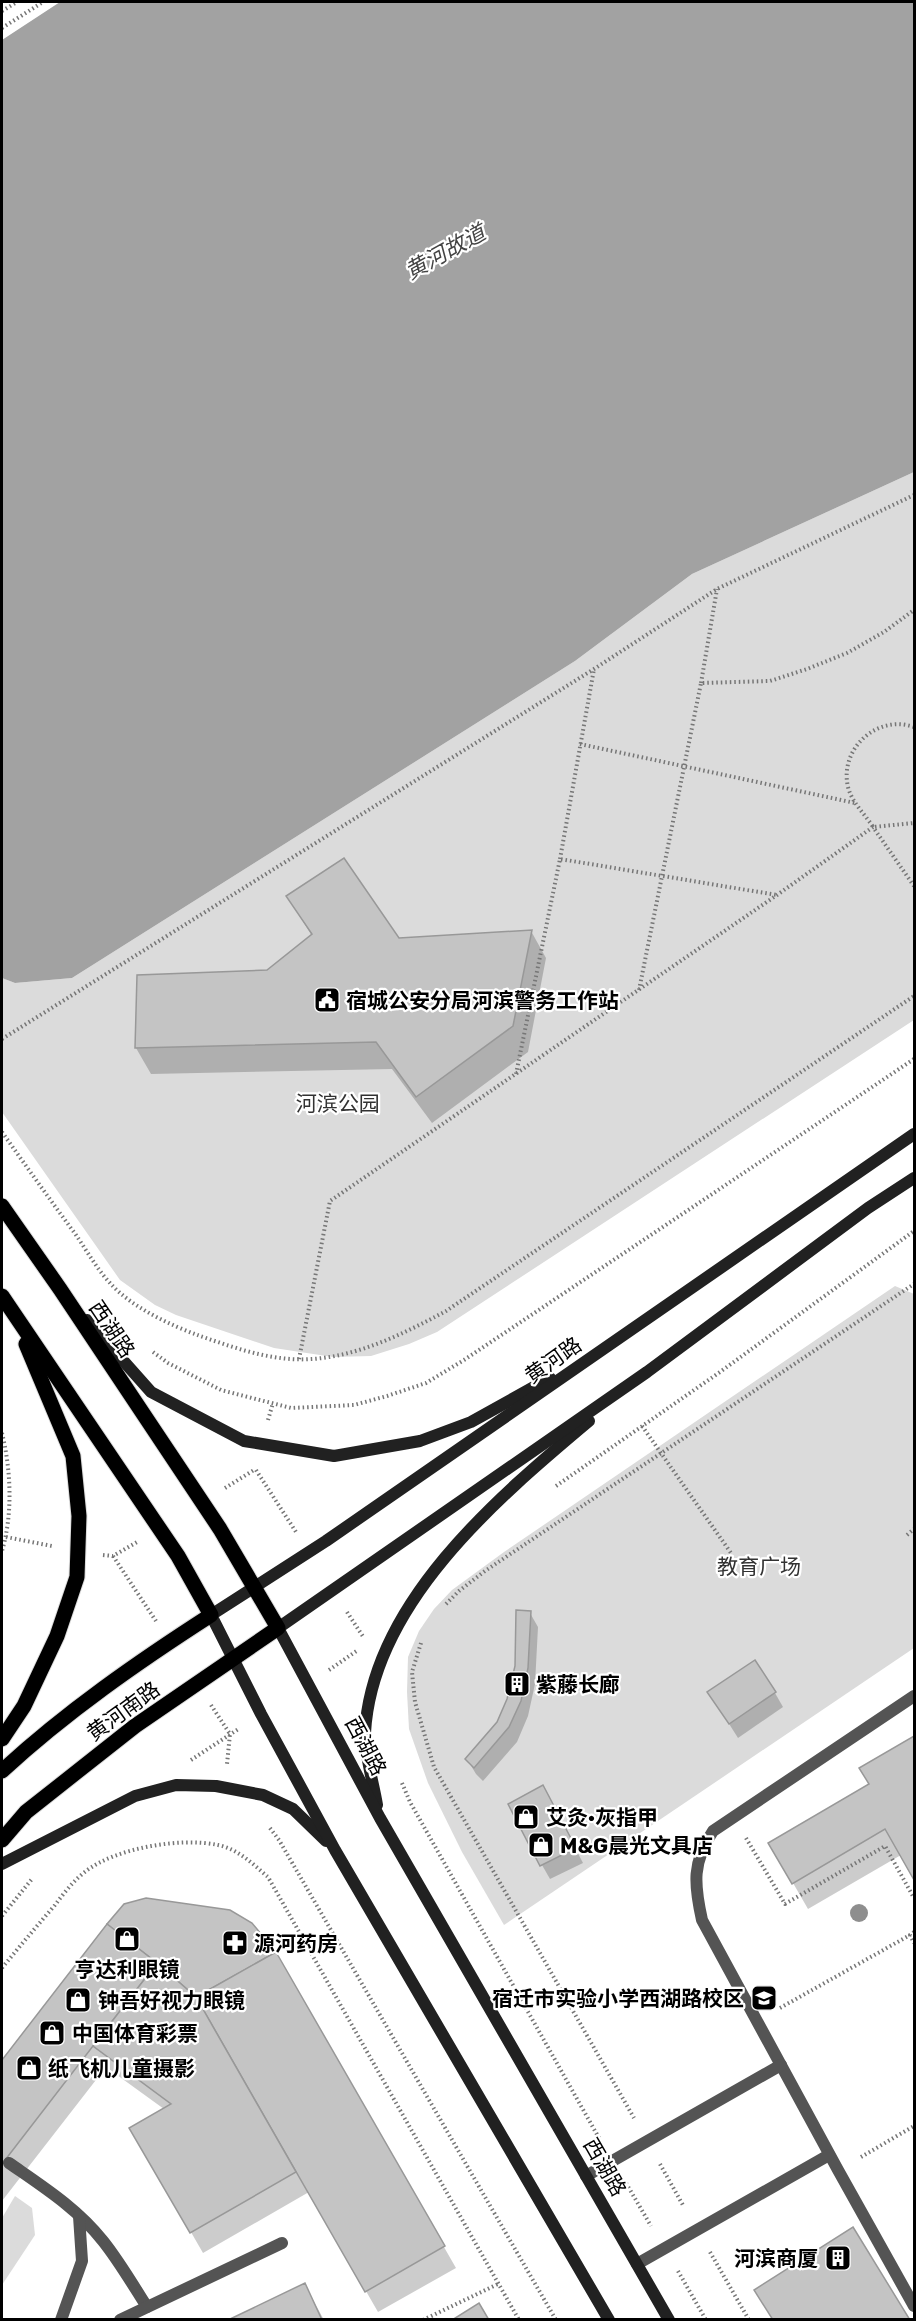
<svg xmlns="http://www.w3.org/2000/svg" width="916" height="2321" font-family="Rubik,'Noto Sans SC',sans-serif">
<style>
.green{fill:#dbdbdb}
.water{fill:#a2a2a2}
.shadow{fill:#0003}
.building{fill:#c4c4c4;stroke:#989898;stroke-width:1.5}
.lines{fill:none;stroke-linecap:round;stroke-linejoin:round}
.primary-casing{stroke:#dbdbdb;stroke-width:17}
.path{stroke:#767676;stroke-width:4;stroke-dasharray:1.5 3;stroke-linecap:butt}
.service{stroke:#545454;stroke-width:12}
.secondary{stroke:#212121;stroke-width:12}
.primary{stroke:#000;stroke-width:15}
.tree{fill:#8e8e8e}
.labels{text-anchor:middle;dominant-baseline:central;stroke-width:4.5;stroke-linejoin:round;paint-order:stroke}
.poi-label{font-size:21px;font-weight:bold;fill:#000;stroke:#fff;text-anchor:start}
.park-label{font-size:21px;fill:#323232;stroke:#fff}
.street-label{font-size:21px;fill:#000;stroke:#fff}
.water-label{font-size:22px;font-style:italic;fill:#434343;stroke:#fff}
</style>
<rect width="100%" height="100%" fill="#fff"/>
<g class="green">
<polygon points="914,472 914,1020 437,1332 409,1344 371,1356 333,1357 274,1348 176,1315 155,1305 120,1280 2,1112 2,978 15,983 72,978 575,661 692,574"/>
<polygon points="895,1286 914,1294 914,1648 504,1925 462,1852 428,1783 409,1729 407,1692 408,1657 419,1631 434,1609 452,1590 504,1552"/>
<polygon points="15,2196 32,2208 35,2235 2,2285 2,2218"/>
</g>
<polygon class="water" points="60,2 914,2 914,472 692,574 575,661 72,978 15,983 2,978 2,40"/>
<g class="shadow">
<polygon points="288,897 398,940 531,931 546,958 528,1052 432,1123 392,1069 151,1074 136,1048 268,971 312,936"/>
<polygon points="530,1613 538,1627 535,1684 528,1716 517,1742 483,1781 476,1774 467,1759 498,1723 508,1700"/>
<polygon points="709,1692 775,1693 783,1707 738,1738"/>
<polygon points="914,1738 914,1878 901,1855 808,1909 770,1843 871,1785 861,1769"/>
<polygon points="551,1802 583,1863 550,1879 542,1865"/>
<polygon points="125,1905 275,1952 456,2268 378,2312 309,2192 203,2253 131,2128 164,2109 106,2067 2,2201 2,2063"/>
<polygon points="305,2285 324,2320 231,2320"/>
</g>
<g class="building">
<polygon points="344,858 399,938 532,930 513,1026 416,1097 376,1042 135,1048 137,975 267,970 312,934 286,896"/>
<polygon points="516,1610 531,1611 528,1668 521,1701 509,1727 474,1768 465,1759 497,1722 507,1699 515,1666"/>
<polygon points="755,1660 776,1692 729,1724 707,1692"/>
<polygon points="914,1736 914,1880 885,1829 792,1884 768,1843 869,1784 859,1768"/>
<polygon points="543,1785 576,1848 540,1866 508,1804"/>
<polygon points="146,1898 230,1910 252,1923 276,1952 196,1997 157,1963 107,1924 124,1904"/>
<polygon points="107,1924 157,1963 2,2164 2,2060"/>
<polygon points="276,1952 445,2246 365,2292 196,1997"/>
<polygon points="157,1963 196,1997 296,2172 190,2233 129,2128 171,2104 93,2046"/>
<polygon points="853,2227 910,2320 773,2320 754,2290"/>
<polygon points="305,2283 322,2320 228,2320"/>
<polygon points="479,2303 489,2320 452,2320"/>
</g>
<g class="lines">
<g class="primary-casing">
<g id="primary">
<polyline points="2,1206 60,1289 220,1529 278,1628 135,1726 26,1812 2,1840"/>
<path d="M2 1296 178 1556 211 1615C138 1662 66 1712 2 1771"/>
<polyline points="2,1739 24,1706 57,1636 77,1577 79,1516 73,1456 26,1344"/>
</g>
</g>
<g class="path">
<polyline points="2,11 17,2"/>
<polyline points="2,28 43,2"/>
<polyline points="701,683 717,589"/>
<path d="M914 727C877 714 839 749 848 787 852 803 865 814 873 827L914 823"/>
<polyline points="580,744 855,803"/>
<polyline points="560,859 594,669"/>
<polyline points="639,990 701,683 770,681 807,669 847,653 884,632 914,610"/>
<polyline points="2,1039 594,669 717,589 914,495"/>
<polyline points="516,1074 560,859 777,895"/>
<path d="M2 1132C26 1166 51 1201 76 1235 87 1251 97 1269 110 1283 131 1307 170 1325 200 1336 224 1344 248 1353 274 1357 335 1368 394 1339 446 1311L914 996"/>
<polyline points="153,1352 168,1363 221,1390 291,1408 354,1405 387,1396 426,1383 464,1360 914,1059"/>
<polyline points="299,1359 330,1201 777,895 873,827 914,886"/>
<polyline points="268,1420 273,1403"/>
<polyline points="642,1426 731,1553"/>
<path d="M2 1433C11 1470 13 1514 2 1551"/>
<polyline points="256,1470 296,1532"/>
<polyline points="556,1486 720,1372 914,1231"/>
<polyline points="225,1488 254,1470"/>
<polyline points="907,1535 914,1529"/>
<polyline points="6,1537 52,1546"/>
<polyline points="103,1555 113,1556 137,1542"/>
<polyline points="113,1556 156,1621"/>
<polyline points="446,1604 459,1591 485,1571 914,1284"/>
<polyline points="347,1612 364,1638"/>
<polyline points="421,1643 412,1672 415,1702 434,1767 634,2118"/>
<polyline points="329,1670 358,1650"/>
<polyline points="211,1705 230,1734 227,1764"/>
<polyline points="191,1760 240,1728"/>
<polyline points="402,1783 410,1802 599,2138"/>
<polyline points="270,1828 279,1840 556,2320"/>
<polyline points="746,1838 785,1904 885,1846 914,1898"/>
<polyline points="2,1916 32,1879"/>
<polyline points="914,1932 910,1935 914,1943"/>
<path d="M2 1968C19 1947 37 1926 55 1905 64 1893 74 1880 86 1871 116 1848 181 1837 218 1845 238 1849 253 1864 268 1877L519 2320"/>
<polyline points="780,2008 910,1935"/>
<polyline points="861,2157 914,2126"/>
<polyline points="660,2164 684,2207"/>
<polyline points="626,2183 651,2226"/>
<polyline points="710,2252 749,2320"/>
<polyline points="678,2271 706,2320"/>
<polyline points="423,2320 498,2284"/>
</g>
<g class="service">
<path d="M914 1696 713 1831C692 1862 694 1884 702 1920L838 2170 914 2306"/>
<path d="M9 2163C42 2186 77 2208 103 2241 119 2261 133 2285 147 2307"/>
<polyline points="586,2176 781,2065"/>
<polyline points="637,2264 829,2155"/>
<polyline points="61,2320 82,2261 79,2216"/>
<polyline points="120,2320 282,2243"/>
</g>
<g class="secondary">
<polyline points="87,1320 151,1392 244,1441 334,1456 420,1441 471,1422 550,1378"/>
<path d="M377 1805C374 1785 364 1752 365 1733 372 1604 496 1499 589 1421"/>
<polyline points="2,1864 135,1796 176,1785 216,1786 263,1795 293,1809 326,1841"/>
<polyline points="609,2320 335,1850 261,1714 211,1615 326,1541 914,1134"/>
<polyline points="669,2320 380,1818 278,1628 647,1372 868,1208 914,1178"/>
</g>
<use href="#primary" class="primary"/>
</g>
<circle class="tree" cx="859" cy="1913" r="9"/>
<defs>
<g id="civic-square" transform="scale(1.35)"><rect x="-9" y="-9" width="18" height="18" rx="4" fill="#000" stroke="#fff"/><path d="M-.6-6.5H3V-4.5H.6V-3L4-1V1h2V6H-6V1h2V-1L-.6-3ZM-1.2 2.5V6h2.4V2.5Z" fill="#fff"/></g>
<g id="building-square" transform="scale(1.35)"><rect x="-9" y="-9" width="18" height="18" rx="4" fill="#000" stroke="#fff"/><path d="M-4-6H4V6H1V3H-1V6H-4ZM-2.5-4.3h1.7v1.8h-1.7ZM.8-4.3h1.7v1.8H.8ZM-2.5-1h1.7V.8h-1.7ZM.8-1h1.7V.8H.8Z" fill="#fff"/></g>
<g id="shop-square" transform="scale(1.35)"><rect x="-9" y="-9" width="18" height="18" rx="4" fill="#000" stroke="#fff"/><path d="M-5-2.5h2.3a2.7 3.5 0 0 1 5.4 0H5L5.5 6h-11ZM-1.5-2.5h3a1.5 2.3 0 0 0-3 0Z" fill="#fff"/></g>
<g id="pharmacy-square" transform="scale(1.35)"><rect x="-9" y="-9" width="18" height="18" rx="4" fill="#000" stroke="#fff"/><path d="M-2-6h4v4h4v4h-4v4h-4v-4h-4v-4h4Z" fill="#fff"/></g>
<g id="school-square" transform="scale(1.35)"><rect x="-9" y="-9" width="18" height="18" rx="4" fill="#000" stroke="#fff"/><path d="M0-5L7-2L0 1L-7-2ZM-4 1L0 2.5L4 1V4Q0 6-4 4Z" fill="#fff"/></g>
</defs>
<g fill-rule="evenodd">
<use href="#civic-square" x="327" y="1000"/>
<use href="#building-square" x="517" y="1684"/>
<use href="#shop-square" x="526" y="1817"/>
<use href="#shop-square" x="541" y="1845"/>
<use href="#shop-square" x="127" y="1939"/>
<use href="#pharmacy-square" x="235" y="1943"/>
<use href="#school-square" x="764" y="1998"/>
<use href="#shop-square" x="78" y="2000"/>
<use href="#shop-square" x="52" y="2033"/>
<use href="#shop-square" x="29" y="2068"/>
<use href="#building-square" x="838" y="2258"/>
</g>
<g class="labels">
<g class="poi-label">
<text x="346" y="1000">宿城公安分局河滨警务工作站</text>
<text x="536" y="1684">紫藤长廊</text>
<text x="546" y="1817">艾灸·灰指甲</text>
<text x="560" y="1845">M&amp;G晨光文具店</text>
<text x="254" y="1943">源河药房</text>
<text x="127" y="1969" text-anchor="middle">亨达利眼镜</text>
<text x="744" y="1998" text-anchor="end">宿迁市实验小学西湖路校区</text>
<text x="98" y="2000">钟吾好视力眼镜</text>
<text x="72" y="2033">中国体育彩票</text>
<text x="48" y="2068">纸飞机儿童摄影</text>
<text x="818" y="2258" text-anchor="end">河滨商厦</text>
</g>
<g class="park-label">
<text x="338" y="1103">河滨公园</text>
<text x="759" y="1566">教育广场</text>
</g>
<g class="street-label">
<text transform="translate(112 1329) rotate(56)">西湖路</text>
<text transform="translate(553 1360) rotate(-35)">黄河路</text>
<text transform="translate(123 1711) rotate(-36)">黄河南路</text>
<text transform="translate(366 1746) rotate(62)">西湖路</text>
<text transform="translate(605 2167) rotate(60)">西湖路</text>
</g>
<g class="water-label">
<text transform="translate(445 252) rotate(-29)">黄河故道</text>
</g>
</g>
<rect width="916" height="2321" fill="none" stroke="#000000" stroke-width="6"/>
</svg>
